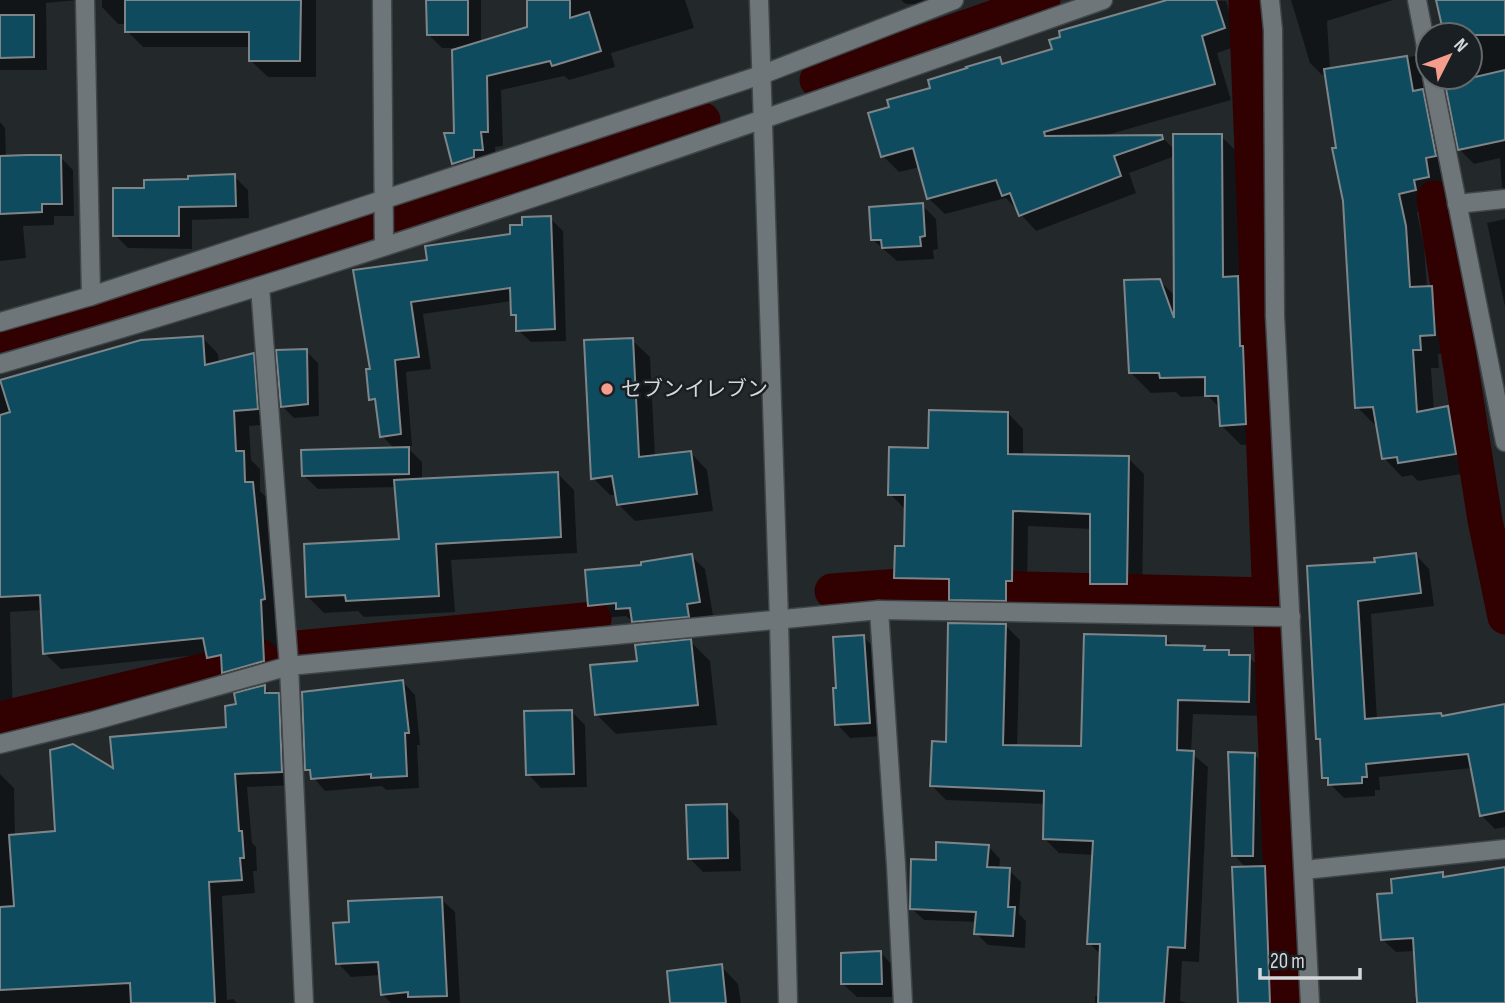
<svg xmlns="http://www.w3.org/2000/svg" width="1505" height="1003" font-family="'Sofia Sans Condensed','Noto Sans JP',sans-serif">
<style>
.shadow{fill:#0007}
.lines{fill:none;stroke-linecap:round;stroke-linejoin:round}
.canal{stroke:#310000;stroke-width:35}
.building{fill:#0f4b5f;stroke:#7e8589;stroke-width:2}
.minor-casing{stroke:#404547;stroke-width:21}
.minor{stroke:#6f767a;stroke-width:18}
.poi-dot{fill:#f49d8d;stroke:#191f22;stroke-width:2.5}
.labels{text-anchor:middle;dominant-baseline:central;stroke-width:5;stroke-linejoin:round;paint-order:stroke}
.poi-label{font-size:21px;fill:#d4d8da;stroke:#191f22;text-anchor:start}
</style>
<rect width="100%" height="100%" fill="#23292b"/>
<g class="shadow">
<polygon points="0,0 78,0 46,3 47,70 0,70"/>
<polygon points="102,0 316,0 316,77 268,77 251,61 251,47 143,47 127,31 127,24 118,24 102,7"/>
<polygon points="428,0 481,0 481,43 529,28 528,0 685,0 694,28 611,53 615,67 569,80 564,76 501,90 503,146 495,147 497,164 468,178 453,163 462,48 442,48 428,34"/>
<polygon points="901,0 929,0 929,4 906,4"/>
<polygon points="1165,0 1226,1 1240,45 1217,53 1231,100 1103,136 1161,136 1175,150 1221,136 1241,156 1242,283 1257,298 1259,364 1262,367 1265,444 1241,445 1221,425 1221,409 1208,396 1181,397 1176,392 1151,393 1131,373 1159,280 1176,297 1175,156 1129,173 1136,193 1036,231 1006,198 945,214 928,198 920,167 899,172 883,156 891,108 999,59 1005,64 1054,50 1165,2"/>
<polygon points="1291,0 1393,0 1327,21 1330,70 1415,56 1428,69 1447,196 1432,199 1434,209 1417,212 1424,246 1427,288 1432,288 1450,307 1453,353 1438,354 1439,368 1431,368 1434,411 1447,408 1466,427 1474,472 1418,481 1412,475 1402,477 1384,458 1378,426 1376,426 1357,407 1345,201 1326,74 1322,75 1310,63"/>
<polygon points="1438,0 1505,0 1505,190 1502,187 1500,158 1474,164 1460,150 1445,77 1470,77 1470,35 1446,35"/>
<polygon points="0,122 5,128 6,157 60,157 73,170 74,216 54,216 54,225 23,226 26,258 0,261"/>
<polygon points="234,176 248,190 249,218 192,220 192,249 128,248 115,235 190,181"/>
<polygon points="922,205 936,219 938,249 933,250 934,259 897,261 873,240"/>
<polygon points="550,218 563,231 566,341 531,342 518,330 518,319 513,314 512,301 423,314 431,369 406,372 412,446 407,447 422,462 422,480 558,474 574,490 577,553 451,560 455,612 364,617 358,611 324,613 307,596 401,540 397,487 318,489 304,476 395,449 382,436 377,406 371,399 372,371 429,261 512,235 524,227"/>
<polygon points="1505,219 1505,307 1487,223"/>
<polygon points="203,338 218,354 219,363 253,355 269,371 273,424 249,426 251,460 260,469 260,491 268,499 280,615 276,615 279,677 240,688 208,654 61,669 45,654 42,610 10,612 13,719 0,720 0,381 141,342"/>
<polygon points="632,340 650,357 655,457 690,452 707,470 713,511 635,521 618,504 617,495 610,495 593,478"/>
<polygon points="306,351 318,363 319,416 294,418 282,406"/>
<polygon points="1008,413 1023,429 1023,456 1128,458 1144,474 1142,599 1108,599 1092,583 1092,529 1028,526 1027,596 1021,596 1021,616 966,615 951,599 951,594 911,593 896,577 905,548 906,510 890,494 930,450"/>
<polygon points="1416,555 1429,569 1434,606 1371,614 1377,720 1441,714 1444,717 1505,709 1505,827 1495,829 1481,815 1473,768 1379,777 1380,790 1375,790 1375,796 1344,798 1324,778 1322,743 1317,738 1309,568 1377,564"/>
<polygon points="691,556 705,569 713,615 700,617 701,630 647,635 626,616 603,618 590,605 643,566"/>
<polygon points="1005,625 1020,640 1017,747 1082,748 1165,638 1174,647 1204,648 1207,651 1228,652 1233,657 1249,657 1264,672 1263,716 1193,714 1191,753 1208,767 1199,962 1182,961 1180,1001 1187,1003 1095,1003 1095,996 1100,996 1101,955 1089,943 1094,855 1059,853 1045,839 1046,804 946,800 931,785 948,744"/>
<polygon points="864,637 877,651 883,736 850,738 837,724 838,690"/>
<polygon points="690,641 710,661 717,725 616,734 596,714 639,662"/>
<polygon points="403,682 415,695 420,745 417,745 419,788 386,790 382,786 325,791 307,770"/>
<polygon points="264,687 272,695 278,694 292,708 295,785 247,787 252,843 256,847 257,871 253,871 255,893 222,896 227,1000 233,999 237,1003 0,1003 0,774 14,788 15,836 57,833 115,771 228,728 238,705"/>
<polygon points="572,712 585,725 587,787 541,788 528,774"/>
<polygon points="1255,755 1268,768 1266,870 1284,888 1288,1003 1239,1003 1247,869 1234,855"/>
<polygon points="726,806 739,820 741,871 703,872 689,858"/>
<polygon points="988,846 1000,859 999,869 1009,870 1021,882 1019,914 1026,921 1025,948 988,945 976,933 977,922 924,920 911,908 937,862"/>
<polygon points="1505,869 1505,1003 1415,1003 1415,997 1419,997 1415,951 1396,952 1382,939 1394,895 1442,874 1446,878"/>
<polygon points="441,899 455,912 460,1003 391,1003 383,995 381,975 351,977 338,963 351,924"/>
<polygon points="881,953 894,967 895,997 857,997 843,984"/>
<polygon points="721,966 738,984 741,1003 672,1003"/>
</g>
<g class="lines">
<g class="canal">
<polyline points="1246,0 1286,1003"/>
<polyline points="817,80 1043,0"/>
<polyline points="1434,198 1485,520 1505,617"/>
<path d="M0 345C236 275 470 198 703 120"/>
<polyline points="832,591 901,586 1270,595"/>
<polyline points="298,648 594,619"/>
<polyline points="0,719 261,657"/>
</g>
</g>
<g class="building">
<polygon points="125,0 301,0 300,61 249,61 249,32 125,32"/>
<polygon points="426,0 468,0 468,35 427,35"/>
<polygon points="527,0 570,0 570,18 589,12 601,51 552,66 550,61 487,76 488,132 481,132 483,150 474,150 474,157 452,164 444,133 454,133 452,50 527,27"/>
<polygon points="1167,0 1216,0 1225,28 1202,36 1215,84 1044,132 1045,136 1162,135 1163,139 1114,156 1121,176 1019,216 1010,193 1002,196 996,180 927,199 913,148 881,157 868,113 889,107 887,100 930,88 928,80 967,68 966,67 1000,57 1002,64 1052,49 1049,40 1060,37 1059,31"/>
<polygon points="1436,0 1505,0 1505,35 1444,35"/>
<polygon points="0,15 34,15 34,57 0,58"/>
<polygon points="1407,56 1413,91 1423,89 1436,156 1426,158 1429,177 1414,180 1416,190 1399,194 1406,226 1410,287 1432,286 1435,335 1420,336 1421,350 1413,350 1417,412 1448,406 1456,454 1398,463 1397,457 1382,459 1373,407 1355,408 1343,201 1332,148 1336,148 1324,69"/>
<polygon points="1505,70 1505,140 1458,150 1445,84"/>
<polygon points="1173,134 1222,134 1223,277 1238,276 1240,346 1243,346 1246,424 1220,426 1218,396 1205,396 1205,377 1160,378 1159,373 1129,373 1124,280 1160,279 1174,318"/>
<polygon points="27,155 61,155 62,204 42,204 42,212 0,214 0,156"/>
<polygon points="235,174 236,206 179,207 179,236 113,236 113,188 144,188 144,180 188,179 188,176"/>
<polygon points="923,203 925,236 920,237 921,246 882,248 881,240 871,240 869,207"/>
<polygon points="551,216 555,329 516,331 516,315 511,315 510,288 411,302 419,357 395,360 401,434 380,437 375,399 369,400 366,369 370,369 353,270 427,260 425,246 510,234 510,225 522,225 522,217"/>
<polygon points="203,336 205,365 254,353 258,409 234,411 236,451 244,451 245,482 253,482 265,599 261,600 264,661 222,673 221,655 207,658 203,638 43,654 40,595 0,597 0,415 10,412 0,380 141,340"/>
<polygon points="633,338 639,457 691,451 697,494 617,505 612,476 591,479 584,340"/>
<polygon points="307,349 308,404 281,407 276,350"/>
<polygon points="929,410 1008,412 1008,454 1129,456 1127,584 1090,584 1090,514 1013,511 1012,581 1006,581 1006,601 949,600 949,579 894,578 895,546 904,546 905,495 888,495 889,447 928,448"/>
<polygon points="409,447 409,474 302,476 301,450"/>
<polygon points="558,472 561,537 436,544 439,596 346,601 345,595 306,597 304,544 399,539 394,480"/>
<polygon points="1416,553 1421,593 1358,601 1365,719 1441,713 1442,716 1505,704 1505,811 1480,816 1468,754 1366,764 1367,777 1362,777 1362,783 1328,785 1328,778 1322,778 1320,739 1316,739 1307,566 1375,562 1374,558"/>
<polygon points="692,554 700,602 687,604 689,617 632,622 630,608 616,609 616,603 588,606 585,570 641,565 641,562"/>
<polygon points="948,623 1006,624 1003,745 1081,746 1084,634 1166,636 1166,645 1205,646 1204,650 1229,650 1229,655 1250,655 1249,702 1178,700 1177,750 1194,751 1185,948 1168,947 1164,1003 1098,1003 1100,944 1087,944 1093,841 1043,839 1044,791 930,786 932,741 946,742"/>
<polygon points="864,635 870,723 835,725 833,688 836,688 833,637"/>
<polygon points="691,639 698,705 595,715 590,665 637,661 635,645"/>
<polygon points="403,680 409,733 405,733 407,776 371,778 371,774 311,779 310,770 305,770 302,692"/>
<polygon points="265,685 265,693 279,693 282,772 235,774 239,831 242,831 244,858 240,858 242,880 209,882 215,1003 131,1003 130,983 0,990 0,907 14,906 9,835 55,831 50,750 73,744 113,768 110,737 226,727 225,706 236,704 234,693"/>
<polygon points="572,710 574,774 526,775 524,711"/>
<polygon points="1228,752 1255,753 1253,856 1232,856"/>
<polygon points="727,804 728,858 688,859 686,805"/>
<polygon points="936,842 989,845 987,867 1010,868 1008,907 1015,907 1013,936 974,934 976,912 910,909 911,859 936,860"/>
<polygon points="1265,866 1270,1003 1238,1003 1232,867"/>
<polygon points="1505,867 1505,1003 1417,1003 1413,938 1381,940 1377,894 1392,893 1391,879 1443,872 1443,877"/>
<polygon points="442,897 447,996 408,997 408,992 381,995 378,962 336,964 333,923 349,922 348,901"/>
<polygon points="881,951 882,984 841,984 841,953"/>
<polygon points="722,964 726,1003 670,1003 667,971"/>
</g>
<g class="lines">
<g class="minor-casing">
<g id="minor">
<polyline points="85,0 91,296"/>
<polyline points="382,0 384,245"/>
<polyline points="759,0 779,620 788,1003"/>
<polyline points="1270,0 1273,30 1275,316 1310,1003"/>
<polyline points="1417,0 1428,57"/>
<polyline points="1432,77 1505,442"/>
<polyline points="1457,204 1505,199"/>
<polyline points="260,287 289,666 304,1003"/>
<polyline points="0,322 91,296 761,75 954,0"/>
<path d="M0 364C372 258 738 129 1103 0"/>
<polyline points="879,610 896,865 903,1003"/>
<polyline points="0,744 93,721 289,666 879,610 1291,617"/>
<polyline points="1304,870 1505,849"/>
</g>
</g>
<use href="#minor" class="minor"/>
</g>
<circle class="poi-dot" cx="607" cy="389" r="7"/>
<g class="labels">
<g class="poi-label">
<text x="621" y="389">セブンイレブン</text>
</g>
</g>
<g transform="translate(1449 56) rotate(48)"><circle r="33" fill="#191f22" stroke="#64696c" stroke-width="2"/>
<path d="M0-5L12 26L0 18L-12 26Z" fill="#f49d8d"/>
<text y="-10" font-size="19" font-weight="bold" text-anchor="middle" fill="#d4d8da">N</text>
</g>
<path d="M1260 968v10h100v-10" fill="none" stroke="#d4d8da" stroke-width="3.5"/>
<text x="1270" y="968" font-size="21" fill="#d4d8da" stroke="#191f22" stroke-width="5" paint-order="stroke">20 m</text>
</svg>
